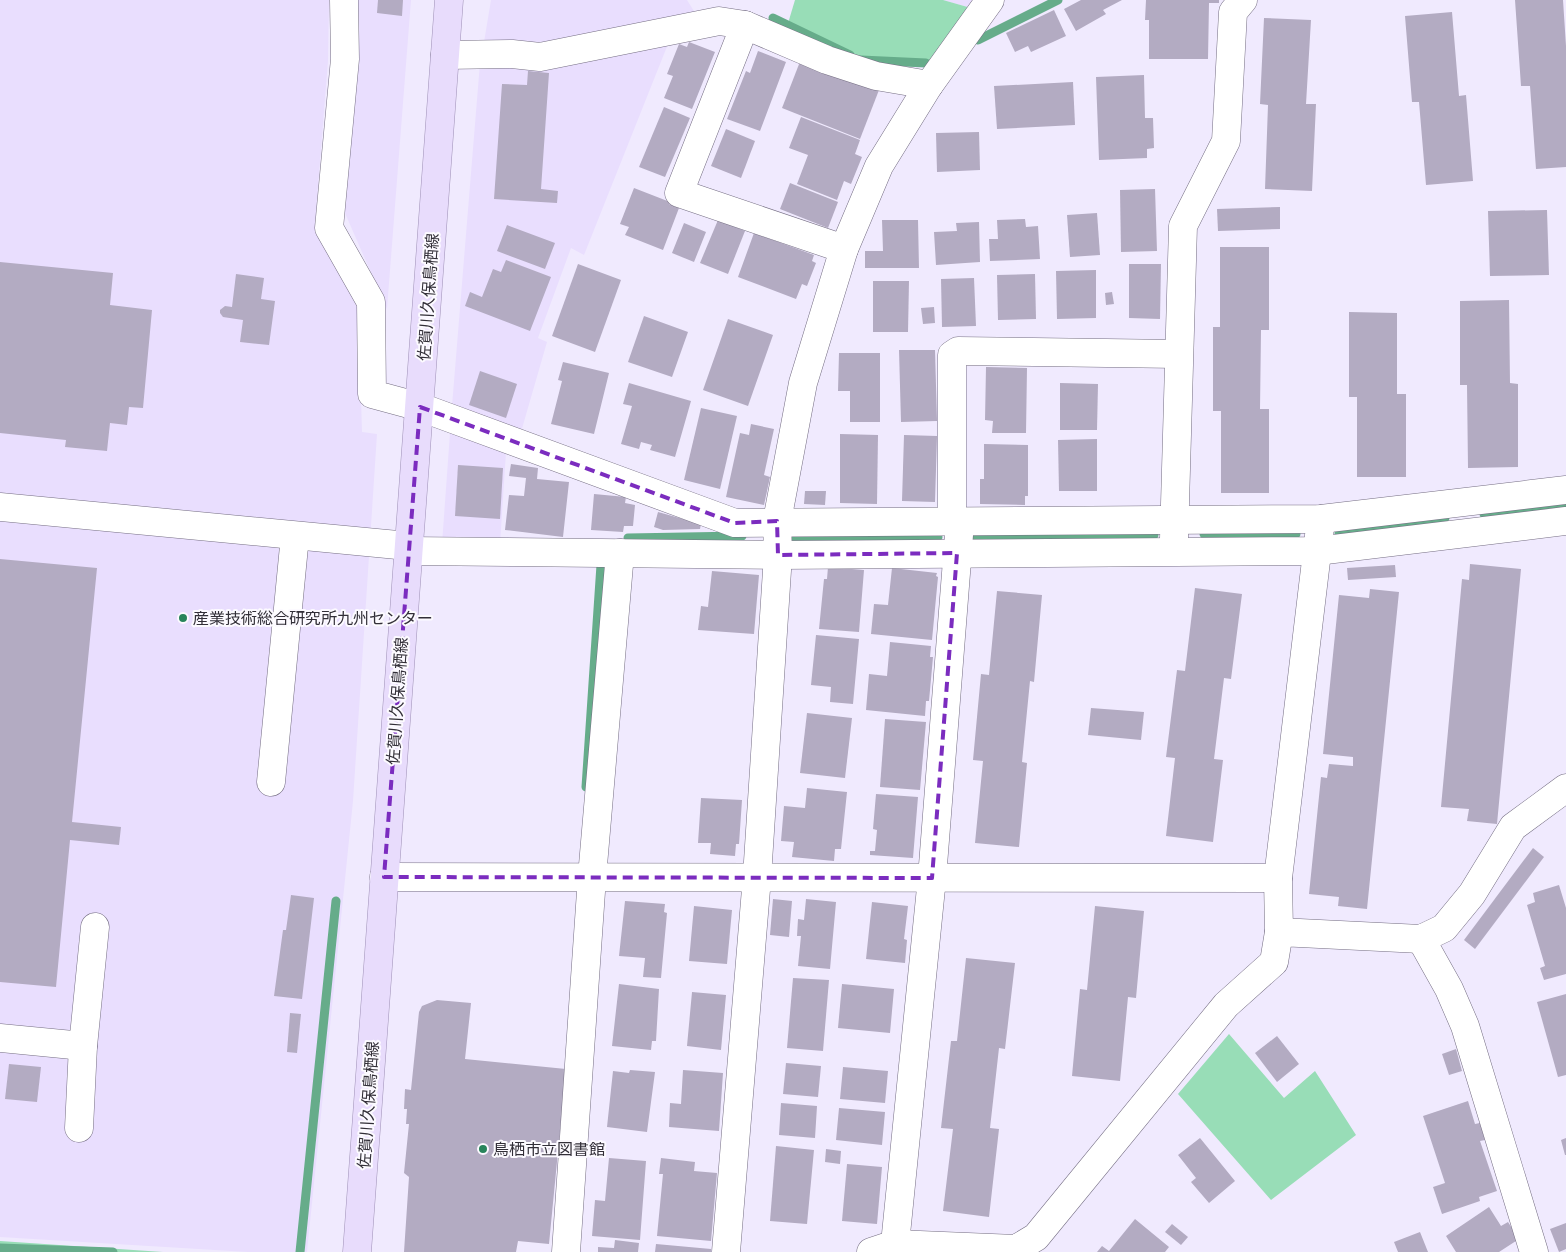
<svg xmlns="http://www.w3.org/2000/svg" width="1566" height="1252" font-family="'IBM Plex Sans','Noto Sans JP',sans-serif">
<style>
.built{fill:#e9defe}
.green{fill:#98ddb7}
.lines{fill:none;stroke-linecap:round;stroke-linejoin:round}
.stream{stroke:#66ac8a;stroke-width:9}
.building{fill:#b3abc2}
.minor-casing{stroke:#756e83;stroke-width:29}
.major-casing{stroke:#9e90b6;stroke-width:29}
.minor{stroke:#fff;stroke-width:28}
.major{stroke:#e8dcfc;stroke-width:28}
.marked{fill:none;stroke:#7b2cbf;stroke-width:4;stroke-dasharray:10 6;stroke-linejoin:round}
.poi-dot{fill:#28845b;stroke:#fcfaff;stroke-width:2}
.labels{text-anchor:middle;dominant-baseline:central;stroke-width:4;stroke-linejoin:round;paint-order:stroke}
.street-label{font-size:16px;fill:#322f38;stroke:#fcfaff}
.poi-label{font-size:16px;fill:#322f38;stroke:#fcfaff;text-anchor:start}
</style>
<rect width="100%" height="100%" fill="#f0eafe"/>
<g class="built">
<polygon points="0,0 329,0 328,61 315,224 358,293 362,432 377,434 353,801 307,1252 248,1252 0,1237"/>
<polygon points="356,0 411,0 387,309 341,204"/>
<polygon points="491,0 687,0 699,19 544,46 484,42"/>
<polygon points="943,0 977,0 971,8"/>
<polygon points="668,44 584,255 571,248 538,338 547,342 521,432 452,406 480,63"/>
<polygon points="450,433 506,452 500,544 442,544"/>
</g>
<g class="green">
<polygon points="795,0 943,0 971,8 929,66 861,64 786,30"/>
<polygon points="1229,1034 1284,1098 1315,1071 1356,1135 1271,1200 1178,1094"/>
<polygon points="0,1241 163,1252 0,1252"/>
</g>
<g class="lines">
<g class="stream">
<polyline points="773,18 850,55"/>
<polyline points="978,40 1058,0"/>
<polyline points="861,60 926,63"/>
<polyline points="1484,514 1566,505"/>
<polyline points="1339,533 1445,518"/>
<polyline points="1204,534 1296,534"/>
<polyline points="968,536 1154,535"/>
<polyline points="795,537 938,537"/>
<polyline points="628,538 742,536"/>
<polyline points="586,787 601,565"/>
<polyline points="0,1248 113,1252"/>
<polyline points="300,1252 336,901"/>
</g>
</g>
<g class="building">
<polygon points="378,0 403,0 402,16 377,13"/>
<polygon points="1081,0 1122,0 1103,10 1106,14 1076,31 1064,9"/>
<polygon points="1146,0 1219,0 1219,3 1209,3 1208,59 1149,59 1149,20 1145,20"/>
<polygon points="1515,0 1563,0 1566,46 1566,167 1536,169 1530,86 1521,86"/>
<polygon points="1054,10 1066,36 1031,52 1028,46 1015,52 1006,33"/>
<polygon points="1452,12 1459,96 1466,95 1473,181 1426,185 1419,102 1412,102 1405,16"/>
<polygon points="1264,18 1311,20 1306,104 1316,104 1312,191 1265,189 1268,105 1260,104"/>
<polygon points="689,42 715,52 692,109 664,98 673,76 667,74 679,44 687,47"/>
<polygon points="758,51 786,62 760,131 727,119 746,71 750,73"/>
<polygon points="801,59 879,90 860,139 782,108"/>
<polygon points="528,71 549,73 541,189 558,191 557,203 494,199 502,84 527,85"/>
<polygon points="1144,75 1145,118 1153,118 1154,148 1147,149 1147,158 1099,160 1096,77"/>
<polygon points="1073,82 1075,125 997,129 994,86"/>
<polygon points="664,107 690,118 665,177 639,167"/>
<polygon points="801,117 860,140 855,154 862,157 851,184 844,181 837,200 797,184 808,155 789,148"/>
<polygon points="726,129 755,141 741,178 711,166"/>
<polygon points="979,132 980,170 937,172 936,133"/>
<polygon points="790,183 838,202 828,228 780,209"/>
<polygon points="634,188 670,202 669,204 679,208 663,250 625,235 629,227 620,224"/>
<polygon points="1155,189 1157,251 1121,252 1120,190"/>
<polygon points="1280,207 1280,229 1218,231 1217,209"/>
<polygon points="1547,210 1549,275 1490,276 1488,211"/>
<polygon points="1097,213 1100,255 1070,257 1067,215"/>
<polygon points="1025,219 1026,227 1038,226 1040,259 990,261 989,239 998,239 997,220"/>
<polygon points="718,220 745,231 728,274 700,263"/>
<polygon points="882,220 918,220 919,268 865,268 865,251 883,251"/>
<polygon points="979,222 980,262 936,265 934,232 957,231 956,223"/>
<polygon points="684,223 706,232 694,262 672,253"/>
<polygon points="507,225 555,243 545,269 497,251"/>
<polygon points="754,233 814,255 812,261 816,263 807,286 802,284 796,299 738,277"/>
<polygon points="1220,247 1269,247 1269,330 1261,330 1260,409 1269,409 1269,493 1221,493 1221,411 1213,411 1213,327 1220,327"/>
<polygon points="506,260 551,277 530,331 465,306 470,292 482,297 493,269 501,272"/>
<polygon points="0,262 113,273 110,305 152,310 143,408 129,407 127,425 110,423 107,451 65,447 66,440 0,433"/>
<polygon points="578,264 621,280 595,352 552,336"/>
<polygon points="1129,264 1161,264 1160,319 1129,318"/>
<polygon points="1096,270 1096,318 1057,319 1056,271"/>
<polygon points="236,274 264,278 261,299 275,301 269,345 240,342 243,320 223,317 220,313 220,310 225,306 232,307"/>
<polygon points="1035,274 1036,319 998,320 997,275"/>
<polygon points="974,278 976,326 942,327 941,279"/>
<polygon points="873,281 909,281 908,332 873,332"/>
<polygon points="1112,292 1114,304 1106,305 1105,293"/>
<polygon points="1509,300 1510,383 1518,384 1518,467 1468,468 1467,385 1460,385 1460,301"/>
<polygon points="934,307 935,323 923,324 921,308"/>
<polygon points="1349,312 1397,313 1397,394 1406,394 1406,477 1357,477 1357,397 1349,397"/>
<polygon points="644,316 688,332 672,377 628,362"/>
<polygon points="728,319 773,335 748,406 703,390"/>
<polygon points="899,350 935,350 937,421 901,422"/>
<polygon points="839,353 880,353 880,422 850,422 850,391 838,391"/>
<polygon points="563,362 609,373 594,434 551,424 562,381 558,380"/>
<polygon points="986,367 1027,368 1026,433 992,433 993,421 985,420"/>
<polygon points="480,371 517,384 506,418 469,405"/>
<polygon points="629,383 691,401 675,457 650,450 652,445 641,442 639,449 621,444 632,406 623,404"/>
<polygon points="1060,383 1098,384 1097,430 1060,430"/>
<polygon points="701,408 737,416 720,489 684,480"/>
<polygon points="751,424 774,429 764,475 770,477 764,505 726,497 740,433 749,435"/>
<polygon points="840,434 878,435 877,504 840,503"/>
<polygon points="904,435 937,436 935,502 902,501"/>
<polygon points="1097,439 1097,491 1059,491 1058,440"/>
<polygon points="984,444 1028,445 1028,496 1025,496 1025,505 980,504 980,479 984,479"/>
<polygon points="511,464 538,468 537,479 569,482 563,537 505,530 509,495 524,496 526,478 509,476"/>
<polygon points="458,465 503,468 500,519 455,516"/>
<polygon points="805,491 826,491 825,505 804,504"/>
<polygon points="594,494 626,497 625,503 635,505 633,526 624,526 623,532 591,530"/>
<polygon points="658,512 701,524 700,529 663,530 654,527"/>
<polygon points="0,559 97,568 72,822 121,827 119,845 70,840 56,987 0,982"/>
<polygon points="1470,564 1521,569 1497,824 1467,821 1469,809 1441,807 1462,579 1469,580"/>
<polygon points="1395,565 1396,577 1348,580 1347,568"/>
<polygon points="828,567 864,570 859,632 819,629 824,579 827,579"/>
<polygon points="892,568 937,573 936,576 938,577 932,640 871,634 874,604 888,605"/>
<polygon points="712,571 759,575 754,634 698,630 701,606 708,607"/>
<polygon points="1195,588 1242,594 1231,679 1224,678 1214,759 1223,760 1213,842 1166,836 1175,758 1166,757 1177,670 1185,671"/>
<polygon points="1370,589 1399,592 1367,909 1338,906 1339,897 1309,894 1321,777 1327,778 1329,764 1353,766 1353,757 1323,754 1339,595 1369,598"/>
<polygon points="997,591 1042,595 1034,682 1030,681 1022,762 1027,763 1019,847 975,843 983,761 973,760 981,674 989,675"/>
<polygon points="816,635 859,639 853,704 830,702 831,687 811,685"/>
<polygon points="890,642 931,646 930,657 933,657 929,701 926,701 925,716 866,710 869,674 887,676"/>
<polygon points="1091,708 1144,712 1141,740 1088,735"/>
<polygon points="807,713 852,718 845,778 800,773"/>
<polygon points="885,719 926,722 920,790 880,787"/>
<polygon points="807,788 847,792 841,849 835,849 834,861 792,857 794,842 781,841 784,806 805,808"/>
<polygon points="876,794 918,797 913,858 870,855 870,851 875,851 877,830 873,829"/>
<polygon points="701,798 742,800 739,844 736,844 735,856 710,854 711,843 698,843"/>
<polygon points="1533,848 1544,857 1475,949 1464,940"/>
<polygon points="1559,885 1566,908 1566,974 1544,980 1540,968 1545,966 1527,905 1535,902 1533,893"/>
<polygon points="291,895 314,898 302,999 274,996 283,930 286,930"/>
<polygon points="773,899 792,901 789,937 770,935"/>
<polygon points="806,899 836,902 830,969 798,966 801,936 797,936 798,919 804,920"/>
<polygon points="625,901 665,904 664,912 667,913 661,978 643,977 645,958 619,956"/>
<polygon points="872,902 908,906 904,939 907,940 905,963 866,959"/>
<polygon points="694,906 732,910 727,964 689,961"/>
<polygon points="1095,906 1144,911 1136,998 1128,997 1120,1081 1072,1076 1080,989 1087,990"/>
<polygon points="966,958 1015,963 1005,1049 999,1048 990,1128 999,1129 989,1217 943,1211 953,1129 941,1128 951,1041 957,1041"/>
<polygon points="793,978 829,980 823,1051 787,1048"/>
<polygon points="619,984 659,989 656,1041 652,1041 651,1050 612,1046"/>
<polygon points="842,984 894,989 890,1033 838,1028"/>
<polygon points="692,992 726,995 721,1050 687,1046"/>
<polygon points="1566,994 1566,1075 1558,1077 1537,1002"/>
<polygon points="437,1000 471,1003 465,1059 566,1069 549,1244 518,1241 516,1252 404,1252 409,1177 404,1173 409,1124 406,1124 407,1109 404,1109 405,1089 411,1090 419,1012 422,1006"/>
<polygon points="290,1013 301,1014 297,1053 287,1052"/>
<polygon points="1277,1036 1299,1064 1277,1082 1255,1053"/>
<polygon points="1456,1049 1462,1071 1449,1075 1442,1054"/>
<polygon points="786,1063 821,1066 818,1097 783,1094"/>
<polygon points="9,1064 41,1067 37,1102 5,1099"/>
<polygon points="843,1067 888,1071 885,1103 840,1099"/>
<polygon points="630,1070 655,1072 647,1132 607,1127 613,1071 629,1073"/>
<polygon points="683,1070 723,1073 719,1131 669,1127 670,1103 681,1104"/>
<polygon points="1468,1101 1475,1124 1480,1123 1485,1140 1480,1141 1497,1191 1479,1197 1480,1201 1442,1214 1433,1187 1445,1183 1423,1116"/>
<polygon points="781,1103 817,1106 815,1138 779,1135"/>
<polygon points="839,1108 885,1112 882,1145 836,1140"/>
<polygon points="1200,1138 1235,1181 1209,1203 1191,1182 1196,1178 1178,1155"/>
<polygon points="1566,1138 1566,1155 1565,1155 1561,1140"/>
<polygon points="776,1146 814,1150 807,1224 770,1221"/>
<polygon points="826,1149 841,1151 840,1164 825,1162"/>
<polygon points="609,1158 646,1161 640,1240 592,1236 595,1200 605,1201"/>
<polygon points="661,1158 695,1162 694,1171 717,1173 711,1241 657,1236 663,1174 659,1174"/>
<polygon points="847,1164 882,1167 877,1224 842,1221"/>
<polygon points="1489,1207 1501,1226 1508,1222 1519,1239 1499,1252 1456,1252 1446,1236"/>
<polygon points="1135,1219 1169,1247 1165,1252 1097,1252 1102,1246 1109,1251"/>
<polygon points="1566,1223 1566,1249 1559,1252 1550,1229"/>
<polygon points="1172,1224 1188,1237 1181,1245 1165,1232"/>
<polygon points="1420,1232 1428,1252 1398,1252 1394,1242"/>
<polygon points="615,1240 639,1243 638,1252 598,1252 598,1247 614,1248"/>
<polygon points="656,1244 711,1249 711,1252 655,1252"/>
</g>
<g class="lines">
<g class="minor-casing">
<g id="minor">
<polyline points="344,0 345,59 329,228 371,302 372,394 420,407 735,523 1321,519 1566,490"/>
<polyline points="745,25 679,193 844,249"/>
<polyline points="445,55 512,54 540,57 719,21 745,25 827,60 876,76 929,85"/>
<polyline points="0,507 408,546"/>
<polyline points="952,521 952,355 958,351 1178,354"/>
<polyline points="1174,539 1183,226 1226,141 1233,12 1243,0"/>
<polyline points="408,551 778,555 1317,551 1566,521"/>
<polyline points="271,782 295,536"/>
<polyline points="384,877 1278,878 1321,519"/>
<polyline points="1278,878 1279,932"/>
<polyline points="1421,939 1449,989 1465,1026 1534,1252"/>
<polyline points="0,1038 83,1046"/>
<polyline points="79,1128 83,1046 95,927"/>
<polyline points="895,1244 932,878 959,535"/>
<polyline points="566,1252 592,877 620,553"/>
<polyline points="726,1252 757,877 778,555 777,521 803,383 844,249 879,166 929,85 990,0"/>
<polyline points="871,1252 895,1244 1016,1249 1036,1237 1226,1005 1274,962 1279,932 1421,939 1444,928 1472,894 1513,827 1566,788"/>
</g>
</g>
<g class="major-casing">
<polyline id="major" points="357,1252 449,0"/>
</g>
<use href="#minor" class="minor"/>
<use href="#major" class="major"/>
</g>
<path class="marked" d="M420 407 735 523 777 521 778 555 957 553 932 878 384 877Z"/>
<g class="poi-dot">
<circle cx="183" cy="618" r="5"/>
<circle cx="483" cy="1149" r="5"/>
</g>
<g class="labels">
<g class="street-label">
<text transform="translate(428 297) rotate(-86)">佐賀川久保鳥栖線</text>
<text transform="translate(397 701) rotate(-86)">佐賀川久保鳥栖線</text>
<text transform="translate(368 1105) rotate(-86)">佐賀川久保鳥栖線</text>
</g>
<g class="poi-label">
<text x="193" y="618">産業技術総合研究所九州センター</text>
<text x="493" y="1149">鳥栖市立図書館</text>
</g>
</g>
</svg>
